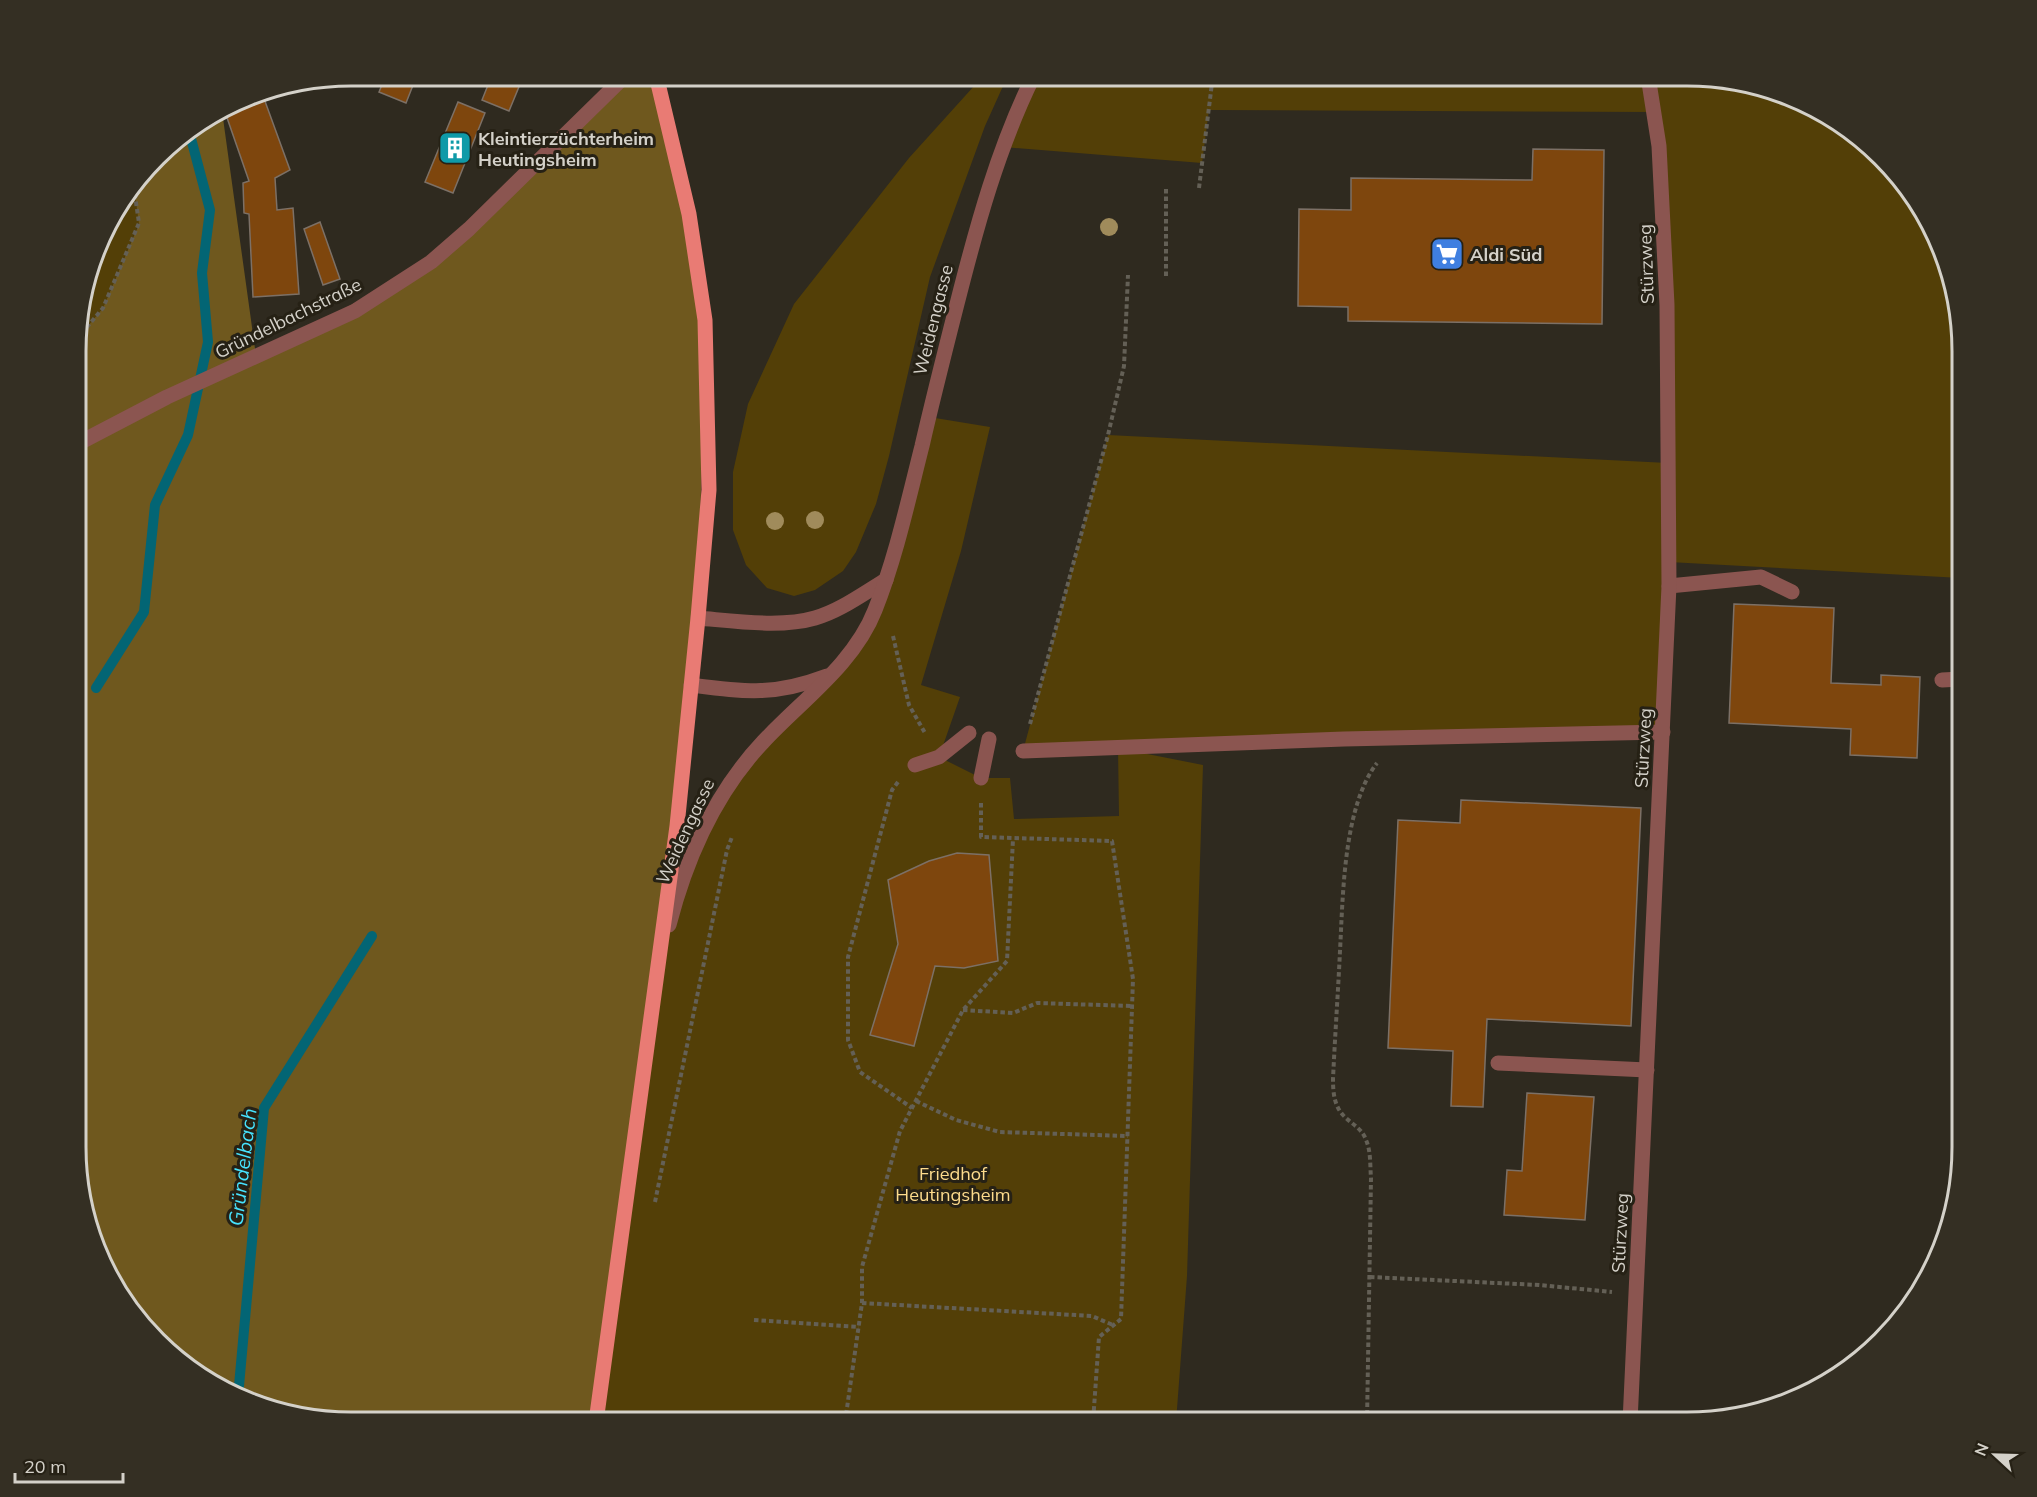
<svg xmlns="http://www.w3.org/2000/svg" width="2037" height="1497" font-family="Mulish,sans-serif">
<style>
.green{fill:#533f07}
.forest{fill:#6f581e}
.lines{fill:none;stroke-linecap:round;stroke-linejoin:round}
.stream{stroke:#036574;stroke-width:10}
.building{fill:#7e460d;stroke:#7c7066;stroke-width:1.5}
.path{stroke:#646056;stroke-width:4;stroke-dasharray:4.5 3;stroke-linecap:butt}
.minor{stroke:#8b5550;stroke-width:15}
.major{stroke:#e97b74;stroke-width:15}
.tree{fill:#a08b5b}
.labels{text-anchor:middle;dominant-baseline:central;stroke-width:6;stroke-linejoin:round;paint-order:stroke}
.poi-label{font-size:18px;font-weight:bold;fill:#d4d1c9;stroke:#262115;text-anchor:start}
.street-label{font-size:18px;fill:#d4d1c9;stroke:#262115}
.park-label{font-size:18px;fill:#fddb8c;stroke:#262115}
.water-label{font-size:20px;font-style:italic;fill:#47e2fd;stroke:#262115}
.rim{fill:none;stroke:#d4d1c9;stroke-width:3}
</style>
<rect width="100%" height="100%" fill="#2f2a1f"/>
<g class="green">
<polygon points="984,75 1008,75 985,126 930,277 889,456 876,504 856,552 843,571 815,590 794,596 767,588 746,565 733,530 733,472 748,404 794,304 909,158"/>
<polygon points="1034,75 1704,76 1791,96 1854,132 1933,228 1961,333 1961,578 1669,562 1663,732 1122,749 1203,765 1187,1276 1176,1422 596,1422 657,969 679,887 729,782 803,704 875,612 929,417 990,427 961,551 921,685 960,697 939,757 981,778 1010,778 1014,819 1119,816 1118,748 1023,751 1108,435 1668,463 1654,112 1209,110 1202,163 1003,147"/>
<polygon points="134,189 139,223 103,308 77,339 77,315 104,228"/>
</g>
<polygon class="forest" points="606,75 653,75 705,320 698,618 596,1422 333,1421 246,1401 183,1365 112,1284 77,1182 77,339 103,308 139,224 134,189 169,144 222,111 256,356 431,262 611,89"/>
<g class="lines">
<g class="stream">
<polyline points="96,688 144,612 155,505 188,435 208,342 202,273 210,210 189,131"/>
<polyline points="238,1397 264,1108 372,936"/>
</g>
</g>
<g class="building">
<polygon points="386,75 417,75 406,103 379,92"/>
<polygon points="492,75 519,75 523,77 509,111 482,100"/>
<polygon points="262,93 290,170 275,178 277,210 293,208 299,294 253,297 249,214 244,213 243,183 249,181 224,109 246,96"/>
<polygon points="458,102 485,113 453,193 425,182"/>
<polygon points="1533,149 1604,150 1602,324 1348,321 1348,307 1298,306 1299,209 1351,210 1351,178 1532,180"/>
<polygon points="320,222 340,279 323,285 304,229"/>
<polygon points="1734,604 1834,608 1831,683 1881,685 1881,675 1920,677 1917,758 1850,755 1851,729 1729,723"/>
<polygon points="1461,800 1641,808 1631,1026 1487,1019 1483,1107 1451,1106 1453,1051 1388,1048 1398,820 1460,823"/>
<polygon points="957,853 989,855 998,961 964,968 935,966 914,1046 870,1035 898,944 888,880 929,861"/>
<polygon points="1527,1093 1594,1097 1585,1220 1504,1215 1507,1170 1522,1171"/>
</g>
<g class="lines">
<g class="path">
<polyline points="1199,188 1213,75"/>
<polyline points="1166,276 1166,188"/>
<polyline points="77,339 103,308 139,223 134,189"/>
<polyline points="893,636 909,705 925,733"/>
<polyline points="1030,724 1108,435 1124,366 1128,275"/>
<polyline points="898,782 892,790 848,957 848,1040 860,1072 912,1108"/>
<polyline points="981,803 981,837 1112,841 1133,979 1121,1319 1099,1337 1093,1422"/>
<polyline points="963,1010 1013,1013 1037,1003 1132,1006"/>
<polyline points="916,1101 956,1120 1000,1132 1128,1136"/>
<polyline points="655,1202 727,850 732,837"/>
<polyline points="1370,1277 1539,1285 1612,1292"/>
<polyline points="862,1303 1092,1316 1113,1325"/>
<polyline points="754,1320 859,1327"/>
<polyline points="845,1422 862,1303 862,1267 900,1131 963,1010 1007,961 1013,839"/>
<path d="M1367 1422 1371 1178C1370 1166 1371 1151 1366 1140 1362 1128 1351 1124 1343 1115 1334 1105 1333 1092 1333 1079 1335 1036 1338 993 1340 951 1343 897 1343 807 1377 763"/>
</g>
<g class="minor">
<polyline points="77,444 167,397 355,311 431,262 469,229 626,75"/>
<polyline points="1669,586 1761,577 1792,592"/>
<path d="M698 618C734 621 781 628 815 618 840 611 864 593 886 580"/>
<polyline points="1942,680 1961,679"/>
<path d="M691 685C746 692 774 696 827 676"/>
<polyline points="1023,751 1344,739 1663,732"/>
<polyline points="915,765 939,757 969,733"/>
<polyline points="981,778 989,739"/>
<path d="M669 925C686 859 715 793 763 742 801 701 854 664 875 610 896 557 908 501 922 446 933 398 945 351 957 304 977 225 998 148 1034 75"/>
<polyline points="1498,1063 1647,1070"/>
<polyline points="1630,1422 1669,586 1667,305 1659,146 1648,76"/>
</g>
<polyline class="major" points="596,1422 677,826 698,618 709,490 705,320 689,214 656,75"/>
</g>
<g class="tree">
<circle cx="1109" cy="227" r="9"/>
<circle cx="815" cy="520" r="9"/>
<circle cx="775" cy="521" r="9"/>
</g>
<defs>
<g id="building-square" transform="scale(1.725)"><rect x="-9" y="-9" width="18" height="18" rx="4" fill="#0f9aa8" stroke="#262115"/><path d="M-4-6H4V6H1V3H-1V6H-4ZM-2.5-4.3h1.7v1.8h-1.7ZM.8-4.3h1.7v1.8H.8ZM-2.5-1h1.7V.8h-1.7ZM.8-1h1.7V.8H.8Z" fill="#fff"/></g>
<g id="supermarket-square" transform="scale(1.725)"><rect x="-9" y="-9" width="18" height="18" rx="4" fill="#3f7fe0" stroke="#262115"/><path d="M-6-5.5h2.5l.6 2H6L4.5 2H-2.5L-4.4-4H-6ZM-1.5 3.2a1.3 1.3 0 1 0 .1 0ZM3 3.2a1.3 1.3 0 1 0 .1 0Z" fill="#fff"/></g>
</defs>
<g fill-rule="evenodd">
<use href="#building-square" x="455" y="148"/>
<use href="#supermarket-square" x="1447" y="254"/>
</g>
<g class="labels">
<g class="poi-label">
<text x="478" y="138">Kleintierzüchterheim<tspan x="478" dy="21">Heutingsheim</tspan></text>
<text x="1470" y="254">Aldi Süd</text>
</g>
<g class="street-label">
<text transform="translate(1646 264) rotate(-92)">Stürzweg</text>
<text transform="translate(288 318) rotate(-26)">Gründelbachstraße</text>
<text transform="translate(933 320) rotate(-76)">Weidengasse</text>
<text transform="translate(1643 748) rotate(-87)">Stürzweg</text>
<text transform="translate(685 831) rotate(-65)">Weidengasse</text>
<text transform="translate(1620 1233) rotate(-87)">Stürzweg</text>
</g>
<g class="park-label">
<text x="953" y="1173">Friedhof<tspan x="953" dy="21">Heutingsheim</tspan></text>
</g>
<g class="water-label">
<text transform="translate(242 1167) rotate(-83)">Gründelbach</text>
</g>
</g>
<path d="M0 0H2037V1497H0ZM351 86H1687A265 265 0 0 1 1952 351V1147A265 265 0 0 1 1687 1412H351A265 265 0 0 1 86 1147V351A265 265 0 0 1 351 86Z" fill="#342f23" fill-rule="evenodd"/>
<path class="rim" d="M351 86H1687A265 265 0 0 1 1952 351V1147A265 265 0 0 1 1687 1412H351A265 265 0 0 1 86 1147V351A265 265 0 0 1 351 86Z"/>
<g transform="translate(1995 1455) rotate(292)" stroke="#262115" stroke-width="4.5" paint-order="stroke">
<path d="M0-4.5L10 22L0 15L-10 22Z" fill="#d4d1c9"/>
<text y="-9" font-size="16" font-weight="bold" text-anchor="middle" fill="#d4d1c9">N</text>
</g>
<path d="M15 1473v9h108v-9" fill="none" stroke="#d4d1c9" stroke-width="3"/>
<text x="24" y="1473" font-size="18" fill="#d4d1c9" stroke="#262115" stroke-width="4.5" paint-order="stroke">20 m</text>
</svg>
